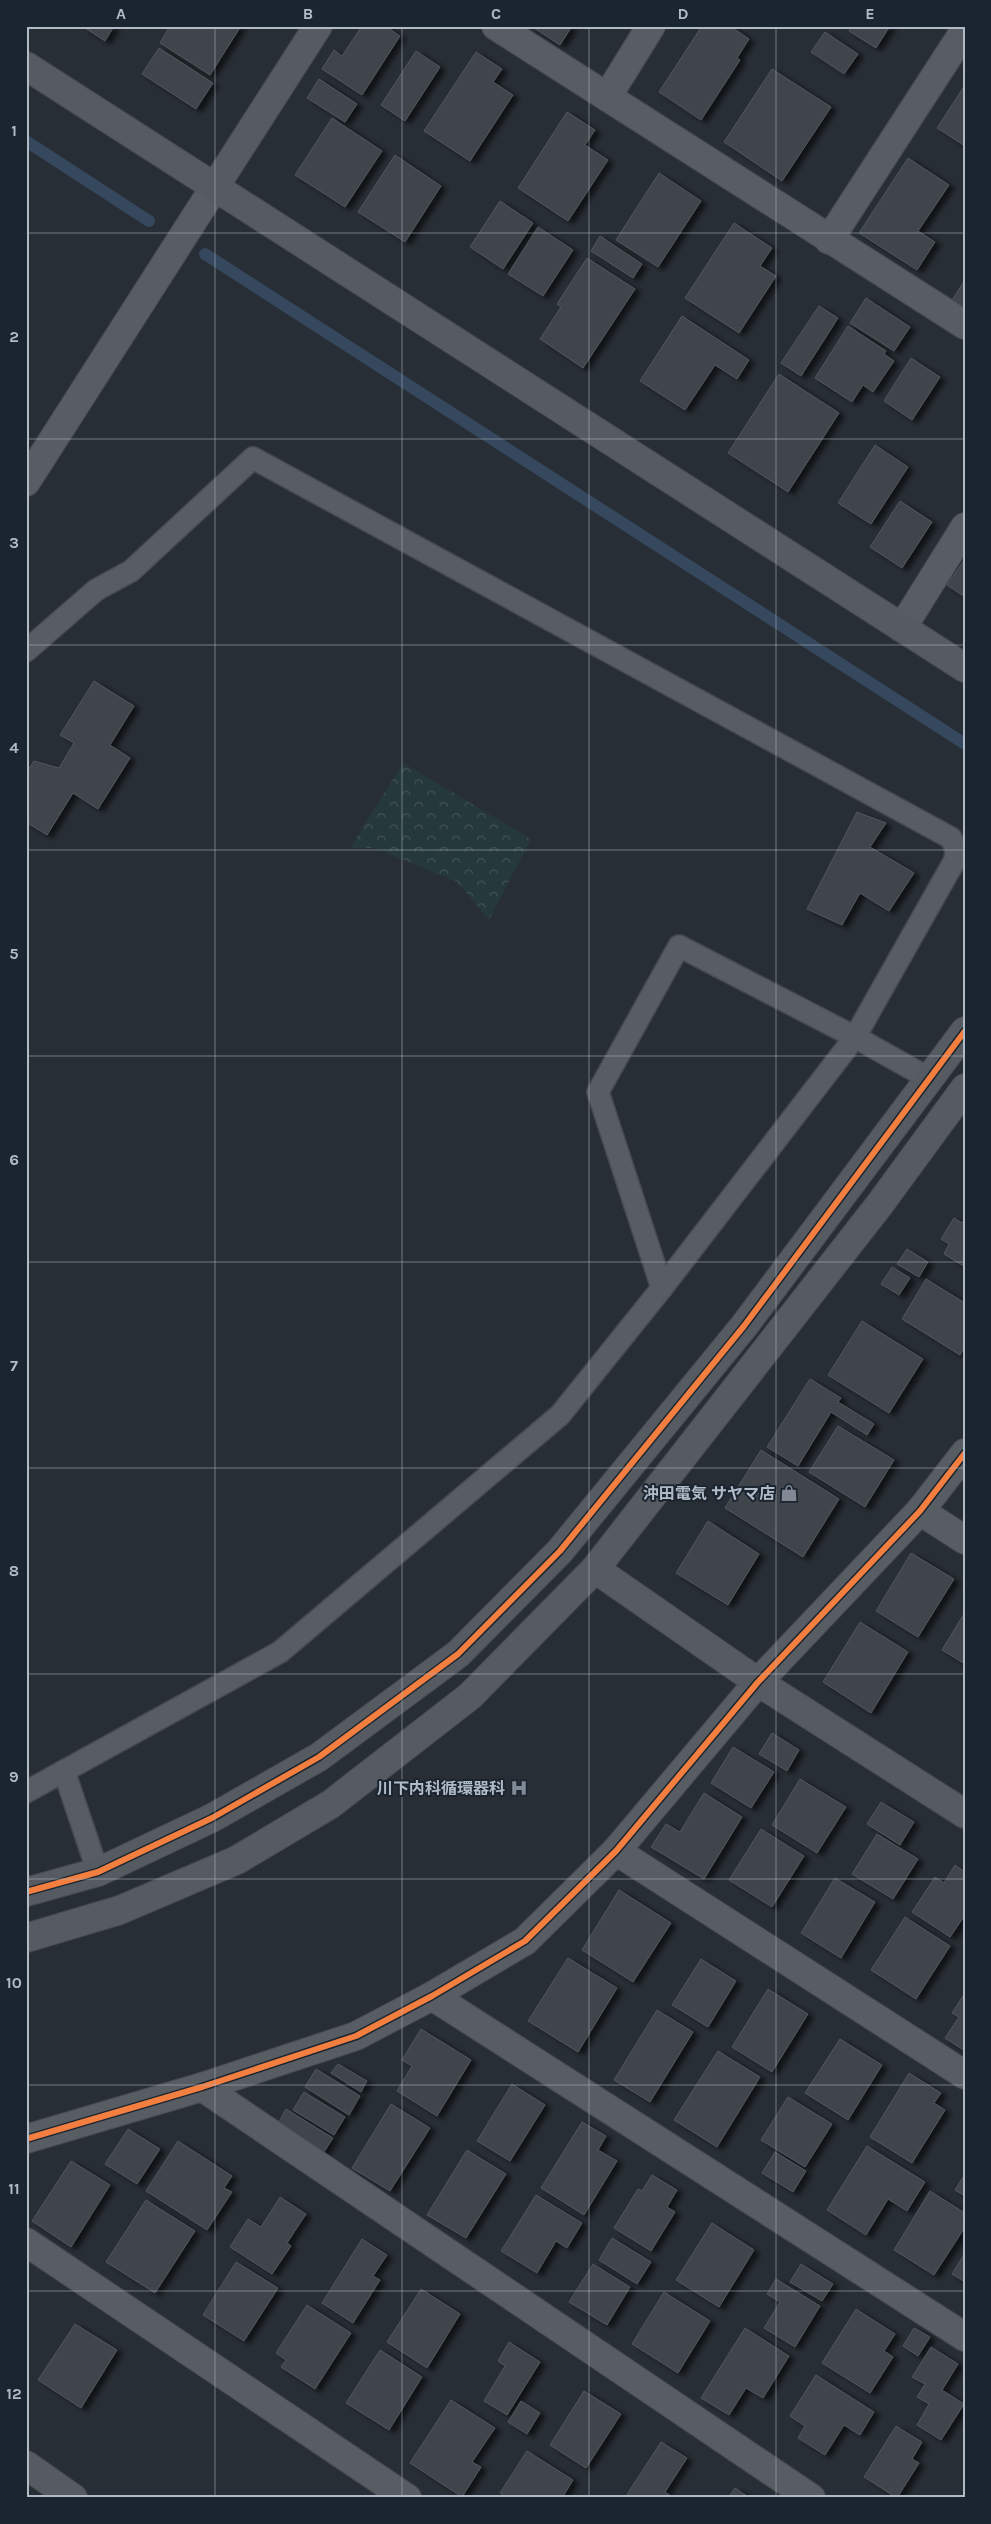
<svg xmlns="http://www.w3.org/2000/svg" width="991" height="2524" font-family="Karla,'Noto Sans JP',sans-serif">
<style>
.park{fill:url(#park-crowns)}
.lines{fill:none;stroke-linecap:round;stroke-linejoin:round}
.stream{stroke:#35485e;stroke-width:12}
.building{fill:#40454c;stroke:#50565d;filter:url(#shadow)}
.lane-casing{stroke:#464a50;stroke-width:24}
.street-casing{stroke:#464a50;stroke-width:30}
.secondary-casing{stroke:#464a50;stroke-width:30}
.lane{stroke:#585c63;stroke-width:21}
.street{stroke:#585c63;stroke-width:28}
.secondary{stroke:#565b62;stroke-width:28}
.cycleway-casing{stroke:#1b2530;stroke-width:9}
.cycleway{stroke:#f27e40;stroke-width:6}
.grid{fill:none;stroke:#b1bbc7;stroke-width:1;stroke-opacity:0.55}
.labels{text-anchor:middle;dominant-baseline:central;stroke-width:4;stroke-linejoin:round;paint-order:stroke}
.poi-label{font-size:16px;font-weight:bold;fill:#b1bbc7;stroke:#1b2530;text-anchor:end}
.neatline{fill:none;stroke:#b1bbc7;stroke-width:2}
.grid-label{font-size:16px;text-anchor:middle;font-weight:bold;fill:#b1bbc7}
</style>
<defs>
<pattern id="park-crowns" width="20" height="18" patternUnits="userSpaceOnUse" patternTransform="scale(1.25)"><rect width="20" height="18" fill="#25383b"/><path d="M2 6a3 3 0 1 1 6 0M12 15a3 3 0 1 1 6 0" fill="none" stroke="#425356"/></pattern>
<filter id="shadow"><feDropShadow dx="5.5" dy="3" stdDeviation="2.5" flood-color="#0009"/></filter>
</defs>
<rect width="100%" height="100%" fill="#282e35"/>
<polygon class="park" points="403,763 531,839 489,920 457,882 375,848 350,848"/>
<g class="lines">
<g class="stream">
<polyline points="26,141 149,221"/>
<polyline points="205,254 965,744"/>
</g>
</g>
<g class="building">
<polygon points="82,26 114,26 105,41"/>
<polygon points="170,26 241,26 210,75 160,43"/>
<polygon points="362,26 385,26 400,36 362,95 322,69 334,50 342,56"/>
<polygon points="531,26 572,26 560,45"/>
<polygon points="702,26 730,26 749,39 737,58 740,60 701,120 659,92"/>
<polygon points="852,26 890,26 876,48 849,31"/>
<polygon points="825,32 858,54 844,74 811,52"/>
<polygon points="159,48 213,83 196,109 142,74"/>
<polygon points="416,51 440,67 405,121 381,105"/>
<polygon points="476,52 502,69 493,82 513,95 470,161 424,131"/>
<polygon points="772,69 831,107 782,181 724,142"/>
<polygon points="319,79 357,104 345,122 307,98"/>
<polygon points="965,85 965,146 937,128"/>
<polygon points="567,112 595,130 585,145 608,160 568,221 518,188"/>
<polygon points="332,118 382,151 345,207 295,175"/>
<polygon points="395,155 441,186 405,242 358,212"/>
<polygon points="908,158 949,185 918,231 935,242 917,270 859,233"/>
<polygon points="659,173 701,201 658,267 616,240"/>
<polygon points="500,201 533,223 503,269 470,247"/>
<polygon points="734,223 772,248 760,266 776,276 739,333 685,298"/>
<polygon points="538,227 573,250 543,296 508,274"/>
<polygon points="600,236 642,264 633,278 591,251"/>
<polygon points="587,258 635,289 583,368 540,339 561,307 557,304"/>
<polygon points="965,280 965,308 952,300"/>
<polygon points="866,298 910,327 894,351 850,323"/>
<polygon points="819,306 838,318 801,376 781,363"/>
<polygon points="682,316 749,360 737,379 715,365 685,410 640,381"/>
<polygon points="848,326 886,351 884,354 894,361 873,392 863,385 852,402 815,378"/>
<polygon points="911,358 940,377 912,420 884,401"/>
<polygon points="779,374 839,413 788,492 728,453"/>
<polygon points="875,445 908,467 871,524 838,503"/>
<polygon points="900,501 932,522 902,568 870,547"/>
<polygon points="965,559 965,597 947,585"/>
<polygon points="94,681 134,706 110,745 130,758 98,809 73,793 47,835 26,822 26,773 34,761 59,768 74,743 60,735"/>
<polygon points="857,812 886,823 870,847 914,873 889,911 860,893 842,925 807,909"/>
<polygon points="954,1218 962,1223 965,1219 965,1267 944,1254 949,1244 941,1239"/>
<polygon points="907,1249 928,1262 919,1277 897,1264"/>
<polygon points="892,1267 910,1278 899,1295 881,1284"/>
<polygon points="926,1279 965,1303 965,1347 960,1355 902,1319"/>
<polygon points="862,1321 923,1359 889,1413 828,1375"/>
<polygon points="810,1379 841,1398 838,1402 874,1424 867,1435 831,1412 798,1466 767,1447"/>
<polygon points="838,1426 894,1460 865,1507 809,1472"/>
<polygon points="761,1450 839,1499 803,1557 725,1508"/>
<polygon points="708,1521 759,1554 728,1605 676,1573"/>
<polygon points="911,1553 954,1579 918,1637 876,1611"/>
<polygon points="965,1612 965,1664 942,1650"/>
<polygon points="860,1622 908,1652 871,1713 823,1682"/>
<polygon points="772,1733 799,1750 787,1771 759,1754"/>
<polygon points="733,1747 774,1772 751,1808 711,1783"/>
<polygon points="800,1779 846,1807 817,1853 772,1825"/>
<polygon points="704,1793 742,1817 704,1879 651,1847 666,1824 680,1832"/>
<polygon points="881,1802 914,1822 900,1845 867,1824"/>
<polygon points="761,1829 804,1856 772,1907 729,1880"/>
<polygon points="877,1834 918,1859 893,1899 852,1874"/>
<polygon points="955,1865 965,1872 965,1915 950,1937 912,1912 935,1877 944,1883"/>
<polygon points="835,1878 875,1902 841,1958 801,1933"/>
<polygon points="619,1890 671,1923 633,1982 582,1950"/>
<polygon points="905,1917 950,1946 916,1999 871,1970"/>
<polygon points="568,1958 617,1988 578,2052 528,2021"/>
<polygon points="701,1959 736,1981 708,2027 672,2005"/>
<polygon points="768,1989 808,2014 772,2072 732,2047"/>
<polygon points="965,1993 965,2051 945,2038 959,2017 952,2013"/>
<polygon points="657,2010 693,2032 650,2102 614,2080"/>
<polygon points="421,2029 471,2060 437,2116 397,2091 412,2066 402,2060"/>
<polygon points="840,2039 882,2065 848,2120 805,2093"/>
<polygon points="718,2051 760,2077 717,2147 674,2120"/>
<polygon points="338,2064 367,2081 361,2092 331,2073"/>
<polygon points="316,2069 360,2096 349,2115 305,2087"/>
<polygon points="909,2073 941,2093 934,2103 945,2110 912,2163 870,2137"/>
<polygon points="512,2084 545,2105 510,2161 477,2141"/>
<polygon points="304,2092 345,2117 334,2135 293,2110"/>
<polygon points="788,2097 832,2124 805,2167 761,2140"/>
<polygon points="391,2104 430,2128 390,2191 352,2168"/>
<polygon points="286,2109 333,2138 322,2155 276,2127"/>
<polygon points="582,2122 606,2136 598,2150 617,2161 584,2215 541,2188"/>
<polygon points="128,2129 160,2149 137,2184 105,2164"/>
<polygon points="178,2141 232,2176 224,2188 232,2192 207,2230 146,2191"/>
<polygon points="867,2146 925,2182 907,2211 888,2199 866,2235 827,2210"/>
<polygon points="467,2150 506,2174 466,2238 427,2215"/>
<polygon points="775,2152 806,2171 793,2192 762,2173"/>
<polygon points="71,2161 110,2185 71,2247 32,2221"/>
<polygon points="965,2174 965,2196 955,2190"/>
<polygon points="652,2175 677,2190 667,2207 675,2212 651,2251 614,2228 638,2189 642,2191"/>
<polygon points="930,2191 965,2213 965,2227 934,2275 894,2250"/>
<polygon points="536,2195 582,2223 567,2248 556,2241 537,2273 501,2251"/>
<polygon points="280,2197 306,2214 287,2243 291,2246 272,2274 230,2247 248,2219 261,2227"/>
<polygon points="146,2200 195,2231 155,2293 106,2262"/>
<polygon points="712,2223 754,2250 719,2307 676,2280"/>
<polygon points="612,2238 651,2262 637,2284 599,2260"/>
<polygon points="362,2239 387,2255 373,2276 380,2280 353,2323 322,2303"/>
<polygon points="965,2253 965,2282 952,2274"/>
<polygon points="236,2262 278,2288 244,2341 203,2315"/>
<polygon points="593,2264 630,2287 607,2325 569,2302"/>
<polygon points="801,2264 833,2284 822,2301 790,2282"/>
<polygon points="776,2279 820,2306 795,2347 764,2328 780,2302 767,2294"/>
<polygon points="421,2289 460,2314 427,2368 387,2342"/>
<polygon points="664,2292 710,2321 678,2373 632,2344"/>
<polygon points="307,2305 351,2333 315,2389 281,2367 286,2360 276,2353"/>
<polygon points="856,2309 895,2334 884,2351 893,2357 870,2393 822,2363"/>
<polygon points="75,2324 117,2350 81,2408 38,2380"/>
<polygon points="745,2328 789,2356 763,2398 746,2388 729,2415 701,2398"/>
<polygon points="914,2328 930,2337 918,2356 903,2346"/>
<polygon points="509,2342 540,2362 507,2415 484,2401 505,2366 498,2361"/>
<polygon points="931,2347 958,2364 942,2390 964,2404 941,2440 917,2425 929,2404 917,2397 925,2384 912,2377"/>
<polygon points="380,2350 422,2377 389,2430 346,2403"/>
<polygon points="816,2375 874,2412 860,2435 844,2425 825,2455 798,2438 805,2426 790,2416"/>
<polygon points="584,2391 621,2414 586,2468 550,2445"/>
<polygon points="451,2400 495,2428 472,2462 481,2467 462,2497 410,2463"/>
<polygon points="521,2401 540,2413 527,2434 508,2422"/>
<polygon points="896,2426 922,2442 912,2459 919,2463 897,2498 864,2477"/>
<polygon points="661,2442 687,2458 665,2492 674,2498 629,2498 626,2496"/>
<polygon points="527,2451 573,2480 562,2498 507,2498 500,2493"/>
<polygon points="735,2488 750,2498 728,2498"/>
</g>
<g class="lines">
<g class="lane-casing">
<g id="lane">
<polyline points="26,651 96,590 131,571 253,458 951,838 956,849 955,860 855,1037 662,1288 560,1415 280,1652 26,1792"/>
<polyline points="662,1288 598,1092 679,946 855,1037 930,1079"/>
<polyline points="64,1771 98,1872"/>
</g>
</g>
<g class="street-casing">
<g id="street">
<polyline points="496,26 965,325"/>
<polyline points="607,97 651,26"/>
<polyline points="829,240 965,30"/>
<polyline points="26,482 214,188"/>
<polyline points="902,628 965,527"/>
<polyline points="920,1511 965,1540"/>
<polyline points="616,1851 965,2075"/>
<polyline points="432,1996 965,2337"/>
<polyline points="202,2087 811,2498"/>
<polyline points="26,2139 202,2087 356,2036 432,1996 525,1941 616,1851 758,1682 920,1511 965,1453"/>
<polyline points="26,2242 407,2498"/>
</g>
</g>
<g class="secondary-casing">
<g id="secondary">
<polyline points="26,66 965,668"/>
<polyline points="214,188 318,26"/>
<polyline points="595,1569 758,1682 965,1814"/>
<polyline points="26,1892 98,1872 212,1818 319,1757 458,1654 560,1551 744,1326 965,1031"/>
<polyline points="26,1938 120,1910 237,1860 331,1804 470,1696 595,1569 880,1204 965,1088"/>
<polyline points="26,2465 73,2498"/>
</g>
</g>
<use href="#lane" class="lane"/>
<use href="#street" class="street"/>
<use href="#secondary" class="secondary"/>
<g class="cycleway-casing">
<g id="cycleway">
<polyline points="26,1892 98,1872 212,1818 319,1757 458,1654 560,1551 744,1326 965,1031"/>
<polyline points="26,2139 202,2087 356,2036 432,1996 525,1941 616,1851 758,1682 920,1511 965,1453"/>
</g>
</g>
<use href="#cycleway" class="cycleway"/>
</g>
<path class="grid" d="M215 26V2498M402 26V2498M589 26V2498M776 26V2498M26 233H965M26 439H965M26 645H965M26 850H965M26 1056H965M26 1262H965M26 1468H965M26 1674H965M26 1879H965M26 2085H965M26 2291H965"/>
<defs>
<g id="shop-bare" transform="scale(1.35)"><path d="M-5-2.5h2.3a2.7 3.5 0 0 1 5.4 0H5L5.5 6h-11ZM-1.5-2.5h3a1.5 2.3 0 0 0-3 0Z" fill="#818a94" stroke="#1b2530" stroke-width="2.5" paint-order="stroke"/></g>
<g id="hospital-bare" transform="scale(1.35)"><path d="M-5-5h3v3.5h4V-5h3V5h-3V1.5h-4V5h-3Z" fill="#818a94" stroke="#1b2530" stroke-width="2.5" paint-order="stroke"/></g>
</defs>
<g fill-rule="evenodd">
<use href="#shop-bare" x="789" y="1493"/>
<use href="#hospital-bare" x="519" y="1788"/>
</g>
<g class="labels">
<g class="poi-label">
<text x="775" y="1493">沖田電気 サヤマ店</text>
<text x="505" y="1788">川下内科循環器科</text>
</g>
</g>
<rect width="991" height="2524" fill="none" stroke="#1b2530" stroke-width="55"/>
<rect x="28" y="28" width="936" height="2468" class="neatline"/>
<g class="grid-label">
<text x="121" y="19">A</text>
<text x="308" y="19">B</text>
<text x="496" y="19">C</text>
<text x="683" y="19">D</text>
<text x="870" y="19">E</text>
<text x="14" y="136">1</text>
<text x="14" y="342">2</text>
<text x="14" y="548">3</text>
<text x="14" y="753">4</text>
<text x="14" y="959">5</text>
<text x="14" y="1165">6</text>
<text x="14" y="1371">7</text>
<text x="14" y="1576">8</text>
<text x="14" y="1782">9</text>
<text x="14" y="1988">10</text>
<text x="14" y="2194">11</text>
<text x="14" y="2399">12</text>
</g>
</svg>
